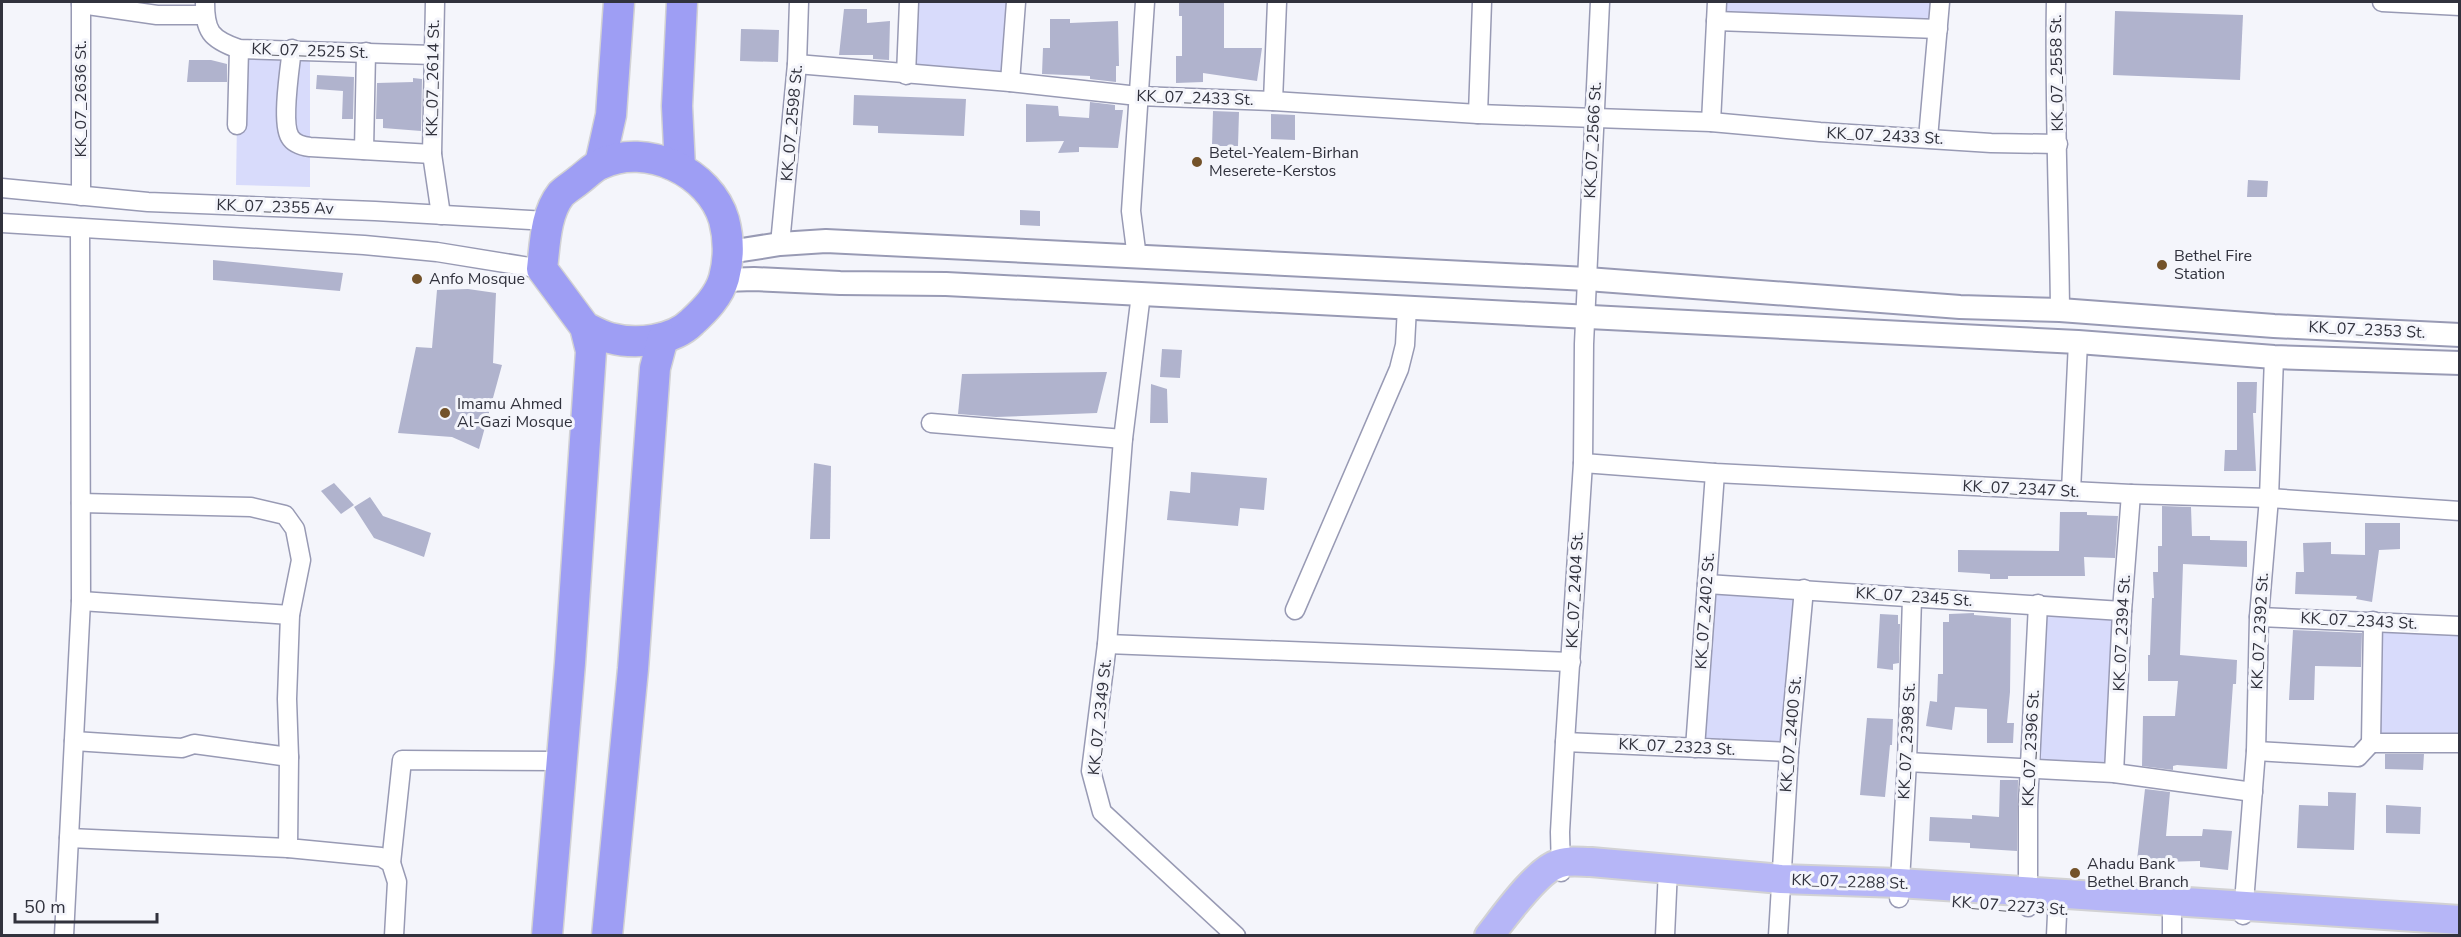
<svg xmlns="http://www.w3.org/2000/svg" width="2461" height="937" font-family="'Nunito Sans',sans-serif">
<style>
.green{fill:#d8dbfb}
.building{fill:#b0b3cd}
.lines{fill:none;stroke-linecap:round;stroke-linejoin:round}
.minor-casing{stroke:#989ab4;stroke-width:21}
.tertiary-casing{stroke:#989ab4;stroke-width:26}
.primary-casing{stroke:#d2d2d4;stroke-width:32}
.trunk-casing{stroke:#d2d2d4;stroke-width:33}
.minor{stroke:#fff;stroke-width:18}
.tertiary{stroke:#fff;stroke-width:22}
.primary{stroke:#b6b6f7;stroke-width:28}
.trunk{stroke:#9e9ef4;stroke-width:30}
.poi-dot{fill:#735229;stroke:#f4f5fb;stroke-width:2}
.labels{text-anchor:middle;dominant-baseline:central;stroke-width:6;stroke-linejoin:round;paint-order:stroke}
.street-label{font-size:16px;fill:#31323d;stroke:#f4f5fb}
.poi-label{font-size:16px;fill:#31323d;stroke:#f4f5fb;text-anchor:start}
</style>
<rect width="100%" height="100%" fill="#f4f5fb"/>
<g class="green">
<polygon points="909,2 1016,2 1010,82 906,75"/>
<polygon points="1717,2 1940,2 1938,29 1716,21"/>
<polygon points="238,54 310,57 310,187 236,185"/>
<polygon points="1707,584 1804,589 1789,752 1695,748"/>
<polygon points="2038,604 2122,611 2114,773 2029,770"/>
<polygon points="2373,621 2459,626 2459,743 2371,743"/>
</g>
<g class="building">
<polygon points="1179,2 1224,2 1224,48 1262,48 1257,81 1203,73 1203,82 1176,83 1176,56 1182,56 1182,16 1179,16"/>
<polygon points="844,9 867,9 867,23 890,21 889,60 873,59 873,55 839,55"/>
<polygon points="2115,11 2243,15 2240,80 2113,75"/>
<polygon points="1050,19 1070,19 1070,23 1118,21 1119,66 1116,66 1116,82 1090,79 1090,76 1042,74 1043,48 1050,48"/>
<polygon points="741,29 779,30 778,62 740,61"/>
<polygon points="189,60 211,60 227,64 227,82 187,82"/>
<polygon points="317,75 354,77 353,119 342,119 343,91 316,89"/>
<polygon points="413,78 422,79 421,131 383,128 383,119 376,119 377,83 413,82"/>
<polygon points="854,95 966,99 964,136 878,133 878,126 853,125"/>
<polygon points="1090,102 1115,105 1115,110 1123,110 1118,148 1079,147 1079,152 1058,153 1064,141 1026,142 1026,104 1058,106 1059,116 1089,118"/>
<polygon points="1213,111 1239,112 1238,146 1212,146"/>
<polygon points="1271,114 1295,115 1295,140 1271,139"/>
<polygon points="2248,180 2268,181 2267,197 2247,197"/>
<polygon points="1020,210 1040,211 1040,226 1020,225"/>
<polygon points="213,260 343,273 340,291 213,280"/>
<polygon points="468,289 496,293 493,363 502,365 479,449 452,437 398,433 416,347 432,348 437,290"/>
<polygon points="1162,349 1182,350 1180,378 1160,377"/>
<polygon points="1107,372 1097,413 996,417 958,414 962,374"/>
<polygon points="2237,382 2257,382 2256,413 2253,413 2256,471 2224,471 2225,450 2237,450"/>
<polygon points="1151,384 1167,389 1168,423 1150,423"/>
<polygon points="814,463 831,466 830,539 810,539"/>
<polygon points="1191,472 1267,478 1264,510 1240,508 1238,526 1167,520 1170,491 1190,493"/>
<polygon points="334,483 354,505 341,514 321,491"/>
<polygon points="370,497 383,516 431,533 424,557 374,538 354,507"/>
<polygon points="2162,506 2191,507 2192,536 2210,536 2210,540 2247,541 2247,567 2183,564 2180,655 2237,660 2236,684 2233,684 2227,769 2177,765 2173,766 2173,770 2142,766 2143,716 2175,716 2178,681 2148,681 2148,655 2150,655 2152,598 2154,598 2153,572 2158,572 2158,546 2162,546"/>
<polygon points="2060,512 2087,512 2087,515 2118,516 2115,558 2084,557 2085,576 2008,576 2008,579 1990,579 1990,574 1958,572 1958,550 2059,551"/>
<polygon points="2365,523 2400,523 2400,549 2379,550 2372,602 2356,599 2357,596 2295,594 2296,572 2304,572 2303,543 2331,542 2331,554 2365,555"/>
<polygon points="1974,613 1974,615 2011,618 2010,692 2007,723 2014,723 2013,743 1987,743 1987,709 1955,707 1952,730 1926,726 1930,701 1937,702 1938,674 1943,674 1943,622 1949,622 1949,614"/>
<polygon points="1880,614 1898,615 1898,624 1900,624 1899,663 1893,664 1893,670 1877,668"/>
<polygon points="2293,630 2362,633 2361,667 2315,666 2314,700 2289,700"/>
<polygon points="1867,718 1893,719 1892,745 1890,745 1885,797 1860,795"/>
<polygon points="2385,754 2424,754 2423,770 2385,769"/>
<polygon points="2000,780 2018,780 2017,851 1970,848 1970,843 1929,841 1930,817 1972,819 1972,815 1999,817"/>
<polygon points="2145,789 2170,792 2166,836 2202,836 2203,829 2232,831 2228,870 2200,867 2200,861 2164,862 2137,860"/>
<polygon points="2328,792 2356,793 2354,850 2297,848 2299,805 2328,806"/>
<polygon points="2386,805 2421,807 2420,834 2386,833"/>
</g>
<g class="lines">
<g class="minor-casing">
<g id="minor">
<polyline points="81,2 81,196"/>
<path d="M205 2C205 31 210 39 239 49L433 55"/>
<polyline points="435,2 432,154 441,215"/>
<path d="M2056 2C2054 104 2059 207 2060 310"/>
<polyline points="2382,2 2460,6"/>
<polyline points="81,4 157,15 205,15"/>
<polyline points="1716,21 1938,29"/>
<path d="M292 49C290 67 281 123 290 137 294 144 302 146 310 147L432 154"/>
<polyline points="797,64 1010,82 1138,96 1273,101 1478,114 1711,122 1820,132 1991,143 2058,144"/>
<polyline points="906,75 909,2"/>
<polyline points="1010,82 1016,2"/>
<polyline points="1273,101 1277,2"/>
<polyline points="1478,114 1482,2"/>
<polyline points="1711,122 1717,2"/>
<polyline points="237,125 239,49"/>
<polyline points="1928,138 1940,2"/>
<polyline points="364,150 366,52"/>
<polyline points="2,188 148,202 375,211 548,221"/>
<polyline points="2,223 364,245 437,252 542,269"/>
<polyline points="780,244 797,64 799,2"/>
<polyline points="1137,258 1131,211 1145,2"/>
<polyline points="1141,294 1123,439 1107,644 1091,771 1102,812 1236,936"/>
<polyline points="931,423 1123,439"/>
<polyline points="1583,463 1715,473 2131,494 2269,498 2460,511"/>
<polyline points="2071,491 2078,342"/>
<polyline points="81,503 251,507 285,515 295,529 301,560 290,615 287,699 289,757 288,848 381,857 391,863 397,882 394,936"/>
<polyline points="1707,584 2122,611"/>
<polyline points="81,601 290,615"/>
<polyline points="1295,610 1399,369 1405,345 1407,307"/>
<polyline points="2259,617 2460,626"/>
<polyline points="1107,644 1571,662"/>
<polyline points="74,741 182,748 194,744 289,757"/>
<polyline points="1565,742 1789,752"/>
<polyline points="2371,743 2373,621"/>
<polyline points="2371,743 2460,743"/>
<polyline points="1695,748 1715,473"/>
<polyline points="2256,751 2358,757 2371,743"/>
<polyline points="1907,762 2114,773 2253,792"/>
<polyline points="2114,773 2122,611 2131,494"/>
<polyline points="69,838 288,848"/>
<polyline points="391,863 402,760 562,761"/>
<polyline points="1561,872 1560,832 1565,742 1583,463 1584,344 1600,2"/>
<polyline points="1899,898 1907,762 1912,598"/>
<polyline points="2172,900 2172,936"/>
<polyline points="2028,907 2028,805 2038,604"/>
<polyline points="2243,915 2256,751 2259,617 2269,498 2274,357"/>
<polyline points="64,936 81,601 80,228"/>
<polyline points="1665,936 1668,869"/>
<polyline points="1778,936 1789,752 1804,589"/>
<polyline points="2056,936 2058,894"/>
</g>
</g>
<g class="tertiary-casing">
<g id="tertiary">
<polyline points="729,252 780,244 826,241 1587,279 1960,307 2060,310 2274,326 2460,335"/>
<polyline points="724,280 754,279 840,283 946,284 2078,342 2274,357 2460,363"/>
</g>
</g>
<g class="primary-casing">
<path id="primary" d="M1489 936C1504 917 1537 870 1558 864 1567 860 1580 862 1591 862L1781 879 1899 883 2460 920"/>
</g>
<g class="trunk-casing">
<g id="trunk">
<polyline points="600,164 611,115 619,2"/>
<polyline points="680,168 677,106 682,2"/>
<path d="M547 936 570 663 591 351 585 327 542 269C545 245 545 214 561 194 566 189 573 185 579 180 586 175 593 167 601 164 646 142 710 172 724 220 729 239 729 259 724 278 719 296 705 310 692 322 673 341 636 345 610 338 602 336 593 331 585 327"/>
<polyline points="607,936 633,669 655,368 663,338"/>
</g>
</g>
<use href="#minor" class="minor"/>
<use href="#tertiary" class="tertiary"/>
<use href="#primary" class="primary"/>
<use href="#trunk" class="trunk"/>
</g>
<g class="poi-dot">
<circle cx="1197" cy="162" r="6"/>
<circle cx="2162" cy="265" r="6"/>
<circle cx="417" cy="279" r="6"/>
<circle cx="445" cy="413" r="6"/>
<circle cx="2075" cy="873" r="6"/>
</g>
<g class="labels">
<g class="street-label">
<text transform="translate(310 51) rotate(2)">KK_07_2525 St.</text>
<text transform="translate(2057 73) rotate(-91)">KK_07_2558 St.</text>
<text transform="translate(433 78) rotate(-89)">KK_07_2614 St.</text>
<text transform="translate(1195 98) rotate(2)">KK_07_2433 St.</text>
<text transform="translate(81 99) rotate(-90)">KK_07_2636 St.</text>
<text transform="translate(792 123) rotate(-85)">KK_07_2598 St.</text>
<text transform="translate(1885 136) rotate(3)">KK_07_2433 St.</text>
<text transform="translate(1593 140) rotate(-87)">KK_07_2566 St.</text>
<text transform="translate(275 207) rotate(2)">KK_07_2355 Av</text>
<text transform="translate(2367 330) rotate(3)">KK_07_2353 St.</text>
<text transform="translate(2021 489) rotate(3)">KK_07_2347 St.</text>
<text transform="translate(1575 590) rotate(-87)">KK_07_2404 St.</text>
<text transform="translate(1914 597) rotate(4)">KK_07_2345 St.</text>
<text transform="translate(1705 611) rotate(-86)">KK_07_2402 St.</text>
<text transform="translate(2359 621) rotate(3)">KK_07_2343 St.</text>
<text transform="translate(2260 631) rotate(-87)">KK_07_2392 St.</text>
<text transform="translate(2122 633) rotate(-87)">KK_07_2394 St.</text>
<text transform="translate(1100 717) rotate(-84)">KK_07_2349 St.</text>
<text transform="translate(1791 734) rotate(-85)">KK_07_2400 St.</text>
<text transform="translate(1907 741) rotate(-87)">KK_07_2398 St.</text>
<text transform="translate(1677 747) rotate(3)">KK_07_2323 St.</text>
<text transform="translate(2031 748) rotate(-87)">KK_07_2396 St.</text>
<text transform="translate(1850 882) rotate(2)">KK_07_2288 St.</text>
<text transform="translate(2010 906) rotate(4)">KK_07_2273 St.</text>
</g>
<g class="poi-label">
<text x="1209" y="153">Betel-Yealem-Birhan<tspan x="1209" dy="18">Meserete-Kerstos</tspan></text>
<text x="2174" y="256">Bethel Fire<tspan x="2174" dy="18">Station</tspan></text>
<text x="429" y="279">Anfo Mosque</text>
<text x="457" y="404">Imamu Ahmed<tspan x="457" dy="18">Al-Gazi Mosque</tspan></text>
<text x="2087" y="864">Ahadu Bank<tspan x="2087" dy="18">Bethel Branch</tspan></text>
</g>
</g>
<rect width="2461" height="937" fill="none" stroke="#31323d" stroke-width="6"/>
<path d="M15 913v9h142v-9" fill="none" stroke="#31323d" stroke-width="3"/>
<text x="24" y="913" font-size="18" fill="#31323d" stroke="#f4f5fb" stroke-width="4.5" paint-order="stroke">50 m</text>
</svg>
